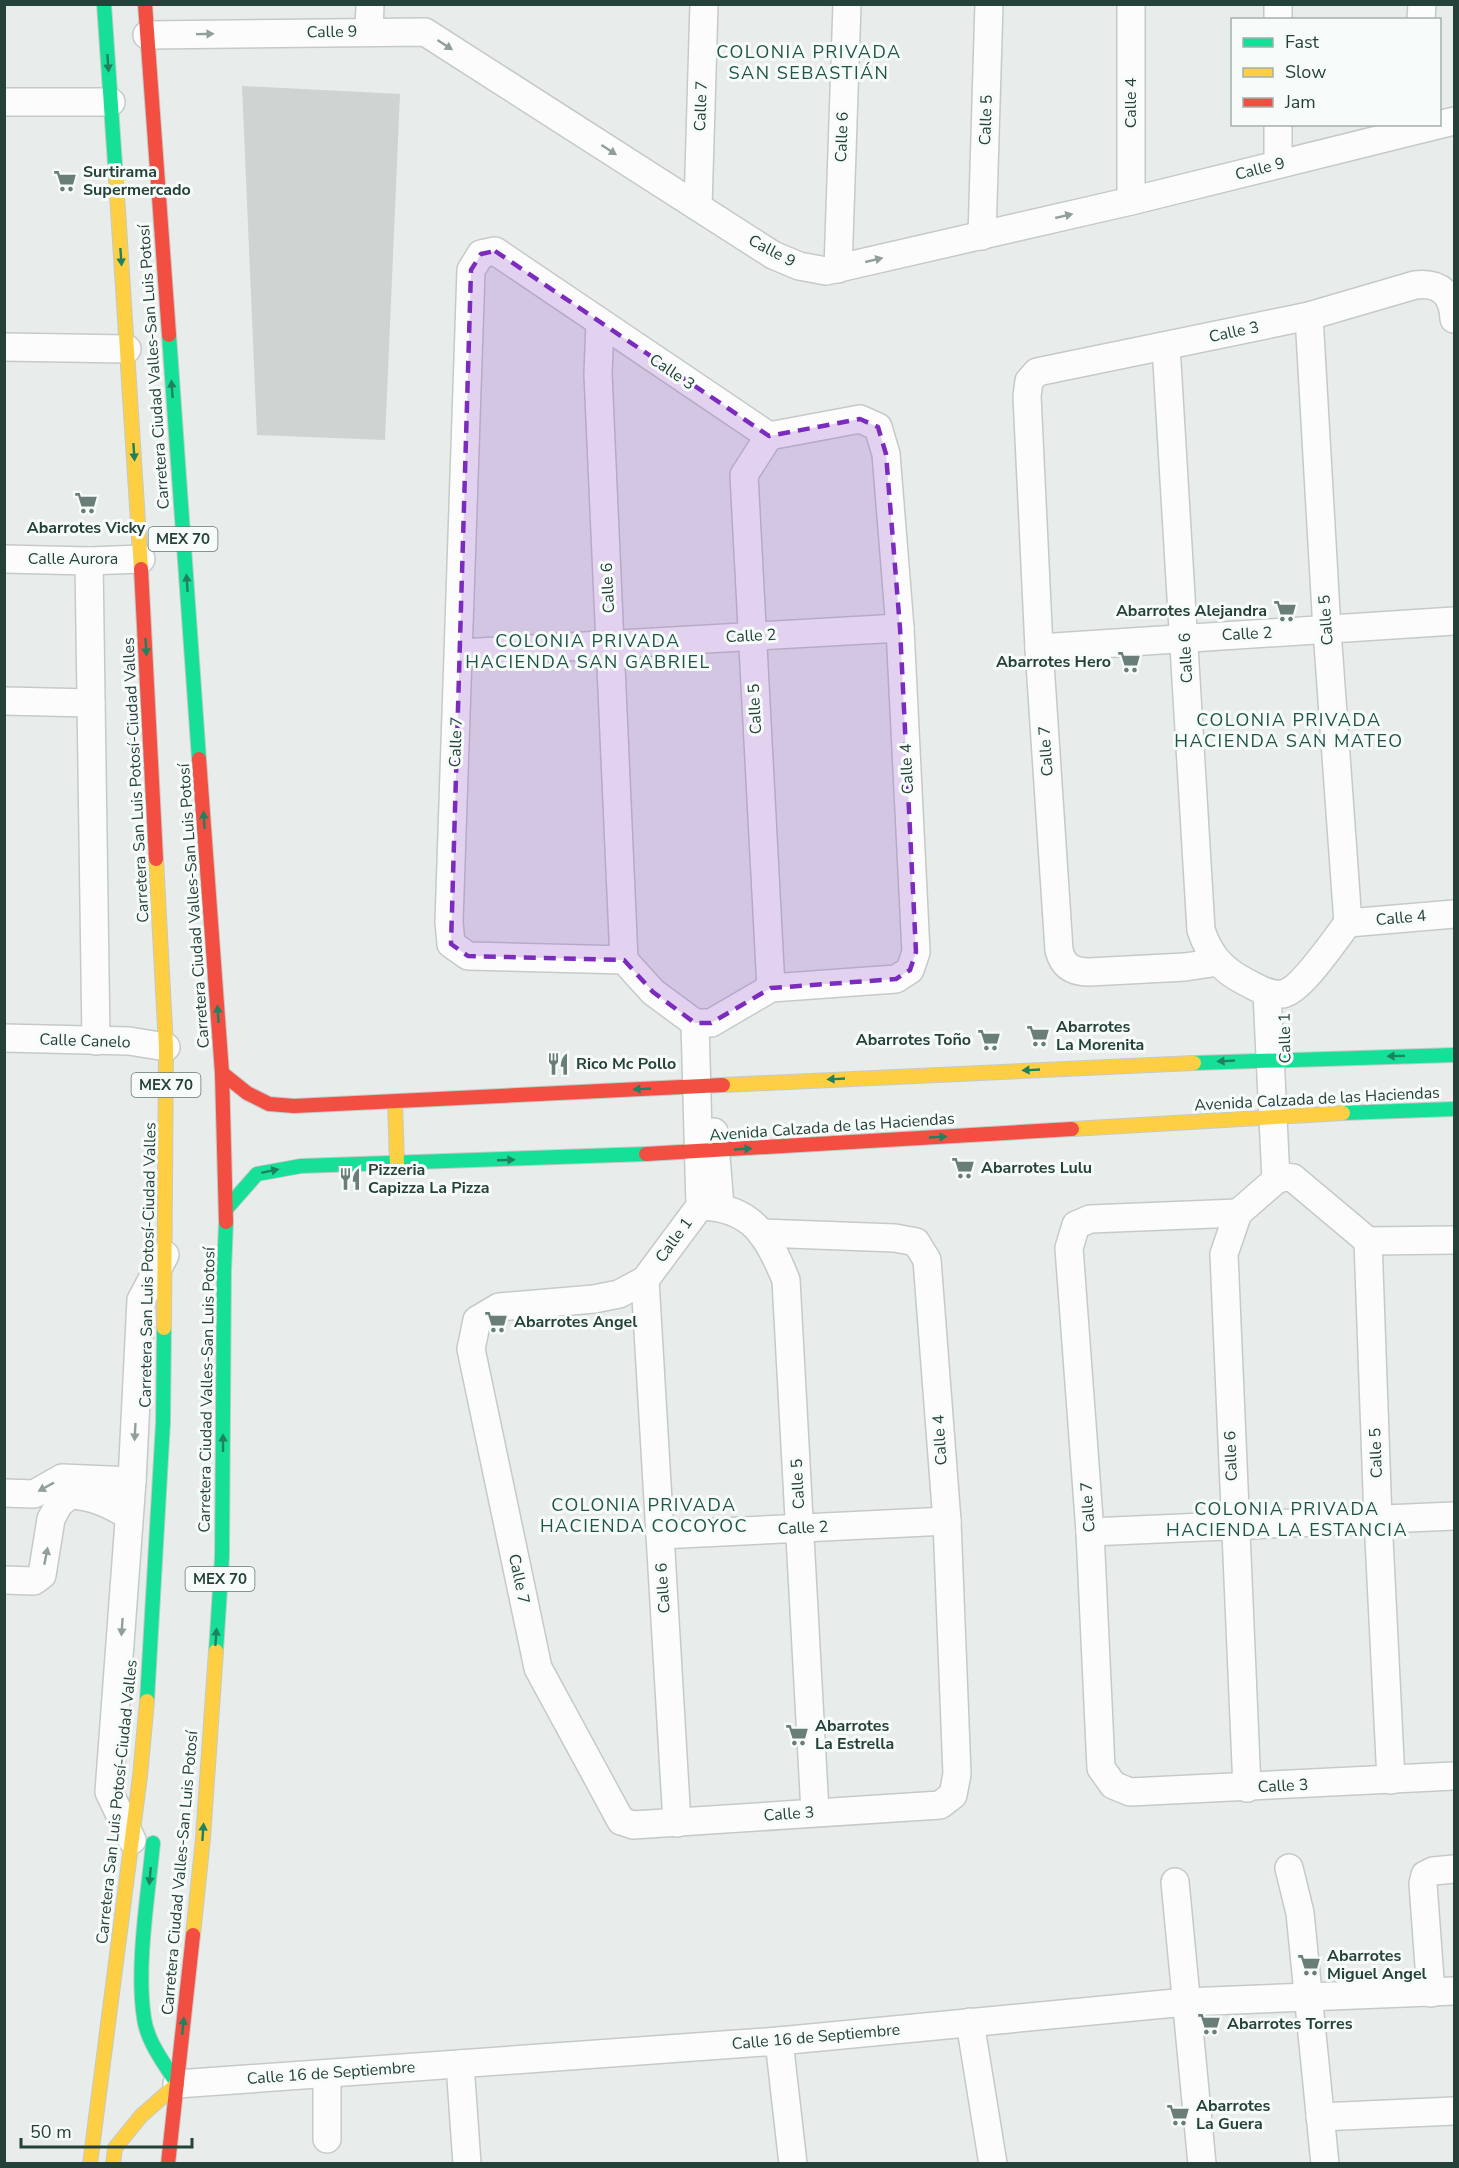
<svg xmlns="http://www.w3.org/2000/svg" width="1459" height="2168" font-family="'Nunito Sans',sans-serif">
<style>
.building{fill:#cfd4d2}
.lines{fill:none;stroke-linecap:round;stroke-linejoin:round}
.street-casing{stroke:#c5cac8;stroke-width:30}
.fast-casing{stroke:#c3cbc8;stroke-width:16}
.slow-casing{stroke:#c3cbc8;stroke-width:16}
.jam-casing{stroke:#c3cbc8;stroke-width:16}
.street{stroke:#fcfcfc;stroke-width:27}
.fast{stroke:#16e098;stroke-width:14}
.slow{stroke:#ffcf43;stroke-width:14}
.jam{stroke:#f24e42;stroke-width:14}
.oneway{fill:#909f9b}
.oneway2{fill:#1e8160}
.marked{fill:#7b2cbf;fill-opacity:0.2;stroke:#7b2cbf;stroke-width:4.5;stroke-dasharray:12 8;stroke-linejoin:round}
.labels{text-anchor:middle;dominant-baseline:central;stroke-width:6;stroke-linejoin:round;paint-order:stroke}
.shield{fill:#f7fbf9;stroke:#637a73;stroke-width:1.5}
.shield-label{font-size:15px;font-weight:bold;fill:#24423a}
.street-label{font-size:16px;fill:#24423a;stroke:#f7fbf9}
.poi-label{font-size:16px;font-weight:bold;fill:#24423a;stroke:#f7fbf9;text-anchor:start}
.neighbourhood-label{font-size:18px;letter-spacing:1.5px;fill:#1f5548;stroke:#f7fbf9}
</style>
<rect width="100%" height="100%" fill="#e8edeb"/>
<polygon class="building" points="242,86 400,94 385,440 257,435"/>
<g class="lines">
<g class="street-casing">
<g id="street">
<polyline points="1278,20 1278,4"/>
<polyline points="1421,20 1422,4"/>
<polyline points="369,31 370,4"/>
<polyline points="147,35 425,32 773,255 799,266 826,271 1131,201 1454,121"/>
<polyline points="4,102 111,102"/>
<polyline points="1278,164 1278,124"/>
<polyline points="1131,201 1131,4"/>
<polyline points="698,207 704,4"/>
<polyline points="982,236 989,4"/>
<polygon points="495,251 769,436 860,419 878,427 886,454 900,628 916,952 910,970 896,979 771,988 711,1023 695,1023 653,992 624,960 468,956 451,944 449,922 471,270 481,254"/>
<polyline points="838,269 847,4"/>
<polyline points="1309,316 1327,630 1348,923"/>
<polyline points="600,323 598,374 624,960"/>
<path d="M1166 346 1201 930C1209 954 1221 969 1244 981 1256 987 1269 996 1283 994 1302 990 1335 939 1348 923"/>
<polyline points="4,347 127,349"/>
<polyline points="769,436 744,475 771,988"/>
<polyline points="4,559 89,561 141,559"/>
<polyline points="89,561 96,1041"/>
<polyline points="1039,648 1454,621"/>
<polyline points="460,653 900,628"/>
<polyline points="4,701 91,703"/>
<polyline points="1348,923 1454,914"/>
<path d="M1218 962 1185 967 1089 972C1072 972 1063 966 1059 950L1039 648 1027 396 1029 381 1037 372 1309 316 1415 285C1440 282 1453 294 1454 319"/>
<polyline points="1267,993 1276,1180"/>
<polyline points="695,1023 700,1206 645,1280 619,1294 594,1299 499,1307 477,1320 471,1349 538,1668 621,1821 633,1825 940,1805 953,1795 957,1774 947,1521 927,1260 916,1242 895,1238 761,1233"/>
<polyline points="4,1038 129,1041 166,1047"/>
<polyline points="714,1132 720,1206"/>
<path d="M700 1206C752 1207 768 1236 786 1280L815 1812"/>
<polyline points="1238,1213 1090,1219 1076,1225 1069,1248 1090,1532 1101,1768 1113,1785 1130,1792 1454,1776"/>
<polyline points="1368,1241 1454,1240"/>
<polyline points="645,1280 677,1823"/>
<polyline points="4,1493 34,1494 62,1478 132,1481"/>
<polyline points="1090,1532 1454,1516"/>
<polyline points="660,1535 947,1521"/>
<path d="M4 1580 34 1581 42 1575 51 1519 59 1504 70 1495C93 1496 110 1504 129 1516"/>
<polyline points="1247,1788 1224,1254 1238,1213 1276,1180 1284,1177 1293,1178 1368,1241 1378,1519 1391,1780"/>
<polyline points="132,1840 109,1792 132,1481 141,1300 165,1255"/>
<polyline points="1289,1868 1300,1913 1325,2164"/>
<polyline points="1175,1882 1202,2164"/>
<polyline points="1431,1993 1423,1884 1425,1875 1433,1871 1454,1869"/>
<polyline points="970,2022 993,2164"/>
<polyline points="779,2041 793,2164"/>
<polyline points="460,2064 467,2164"/>
<polyline points="327,2075 327,2139"/>
<polyline points="177,2084 779,2041 1186,2002 1454,1991"/>
<polyline points="1320,2117 1454,2111"/>
</g>
</g>
<g class="fast-casing">
<g id="fast">
<polyline points="104,4 116,179"/>
<polyline points="169,335 199,759"/>
<polyline points="1194,1063 1454,1055"/>
<polyline points="1343,1113 1454,1109"/>
<polyline points="227,1208 257,1174 301,1166 646,1154"/>
<polyline points="216,1651 222,1557 224,1271 226,1222"/>
<polyline points="147,1701 163,1423 164,1328"/>
<path d="M153 1843C148 1896 136 1966 144 2018 147 2042 165 2064 177 2084"/>
</g>
</g>
<g class="slow-casing">
<g id="slow">
<polyline points="116,179 141,569"/>
<polyline points="156,859 166,1047 164,1328"/>
<polyline points="723,1085 1194,1063"/>
<polyline points="395,1102 397,1164"/>
<polyline points="1072,1129 1343,1113"/>
<polyline points="193,1935 203,1838 216,1651"/>
<polyline points="90,2164 140,1776 147,1701"/>
<polyline points="113,2164 115,2148 141,2116 177,2084"/>
</g>
</g>
<g class="jam-casing">
<g id="jam">
<polyline points="145,4 169,335"/>
<polyline points="141,569 156,859"/>
<polyline points="199,759 222,1073 226,1222"/>
<polyline points="222,1073 247,1093 269,1104 294,1106 723,1085"/>
<polyline points="646,1154 1072,1129"/>
<polyline points="168,2164 193,1935"/>
</g>
</g>
<use href="#street" class="street"/>
<use href="#fast" class="fast"/>
<use href="#slow" class="slow"/>
<use href="#jam" class="jam"/>
</g>
<defs><path id="oneway-solid" d="M-6-.8H1V-3.2L6.5 0L1 3.2V.8H-6Z" transform="scale(1.5)"/></defs>
<g class="oneway">
<use href="#oneway-solid" transform="translate(205 34) rotate(-1)"/>
<use href="#oneway-solid" transform="translate(445 45) rotate(33)"/>
<use href="#oneway-solid" transform="translate(609 150) rotate(33)"/>
<use href="#oneway-solid" transform="translate(1064 216) rotate(-13)"/>
<use href="#oneway-solid" transform="translate(874 260) rotate(-13)"/>
<use href="#oneway-solid" transform="translate(135 1432) rotate(93)"/>
<use href="#oneway-solid" transform="translate(46 1487) rotate(151)"/>
<use href="#oneway-solid" transform="translate(46 1556) rotate(-79)"/>
<use href="#oneway-solid" transform="translate(122 1627) rotate(94)"/>
</g>
<g class="oneway2">
<use href="#oneway-solid" transform="translate(108 63) rotate(86)"/>
<use href="#oneway-solid" transform="translate(121 257) rotate(86)"/>
<use href="#oneway-solid" transform="translate(172 389) rotate(-94)"/>
<use href="#oneway-solid" transform="translate(134 452) rotate(86)"/>
<use href="#oneway-solid" transform="translate(187 583) rotate(-94)"/>
<use href="#oneway-solid" transform="translate(146 647) rotate(87)"/>
<use href="#oneway-solid" transform="translate(204 820) rotate(-94)"/>
<use href="#oneway-solid" transform="translate(218 1014) rotate(-94)"/>
<use href="#oneway-solid" transform="translate(1396 1056) rotate(179)"/>
<use href="#oneway-solid" transform="translate(1226 1061) rotate(177)"/>
<use href="#oneway-solid" transform="translate(1031 1070) rotate(177)"/>
<use href="#oneway-solid" transform="translate(836 1079) rotate(177)"/>
<use href="#oneway-solid" transform="translate(642 1089) rotate(177)"/>
<use href="#oneway-solid" transform="translate(938 1137) rotate(-3)"/>
<use href="#oneway-solid" transform="translate(743 1149) rotate(-3)"/>
<use href="#oneway-solid" transform="translate(506 1160) rotate(-2)"/>
<use href="#oneway-solid" transform="translate(270 1171) rotate(-12)"/>
<use href="#oneway-solid" transform="translate(223 1443) rotate(-90)"/>
<use href="#oneway-solid" transform="translate(216 1637) rotate(-86)"/>
<use href="#oneway-solid" transform="translate(203 1832) rotate(-86)"/>
<use href="#oneway-solid" transform="translate(150 1876) rotate(95)"/>
<use href="#oneway-solid" transform="translate(183 2026) rotate(-84)"/>
</g>
<path class="marked" d="M495 251 769 436 860 419 878 427 886 454 900 628 916 952 910 970 896 979 771 988 711 1023H695L653 992 624 960 468 956 451 944 471 270 481 254Z"/>
<defs>
<g id="supermarket-bare" transform="scale(1.8)"><path d="M-6-5.5h2.5l.6 2H6L4.5 2H-2.5L-4.4-4H-6ZM-1.5 3.2a1.3 1.3 0 1 0 .1 0ZM3 3.2a1.3 1.3 0 1 0 .1 0Z" fill="#697e78" stroke="#f7fbf9" stroke-width="2.5" paint-order="stroke"/></g>
<g id="restaurant-bare" transform="scale(1.8)"><path d="M-5-6h1v4h1v-4h1v4h1v-4h1v5L-1.5 .5V6h-2V.5L-5-1ZM5-6V6H3V1.5H1.5Q1.5-4 5-6Z" fill="#697e78" stroke="#f7fbf9" stroke-width="2.5" paint-order="stroke"/></g>
</defs>
<g fill-rule="evenodd">
<use href="#supermarket-bare" x="65" y="181"/>
<use href="#supermarket-bare" x="86" y="503"/>
<use href="#supermarket-bare" x="1285" y="611"/>
<use href="#supermarket-bare" x="1129" y="662"/>
<use href="#supermarket-bare" x="1038" y="1036"/>
<use href="#supermarket-bare" x="989" y="1040"/>
<use href="#restaurant-bare" x="558" y="1064"/>
<use href="#supermarket-bare" x="963" y="1168"/>
<use href="#restaurant-bare" x="350" y="1179"/>
<use href="#supermarket-bare" x="496" y="1322"/>
<use href="#supermarket-bare" x="797" y="1735"/>
<use href="#supermarket-bare" x="1309" y="1965"/>
<use href="#supermarket-bare" x="1209" y="2024"/>
<use href="#supermarket-bare" x="1178" y="2115"/>
</g>
<g class="labels">
<g class="shield">
<rect x="148.5" y="527" width="69" height="24" rx="4.5"/>
<rect x="131.5" y="1073" width="69" height="24" rx="4.5"/>
<rect x="185.5" y="1567" width="69" height="24" rx="4.5"/>
</g>
<g class="shield-label">
<text x="183" y="539">MEX 70</text>
<text x="166" y="1085">MEX 70</text>
<text x="220" y="1579">MEX 70</text>
</g>
<g class="street-label">
<text transform="translate(332 32) rotate(-1)">Calle 9</text>
<text transform="translate(1131 103) rotate(-90)">Calle 4</text>
<text transform="translate(701 106) rotate(-88)">Calle 7</text>
<text transform="translate(986 120) rotate(-88)">Calle 5</text>
<text transform="translate(842 137) rotate(-88)">Calle 6</text>
<text transform="translate(1260 169) rotate(-14)">Calle 9</text>
<text transform="translate(772 251) rotate(28)">Calle 9</text>
<text transform="translate(1234 332) rotate(-12)">Calle 3</text>
<text transform="translate(154 367) rotate(-94)">Carretera Ciudad Valles-San Luis Potosí</text>
<text transform="translate(672 372) rotate(34)">Calle 3</text>
<text x="73" y="559">Calle Aurora</text>
<text transform="translate(608 588) rotate(-93)">Calle 6</text>
<text transform="translate(1326 620) rotate(-94)">Calle 5</text>
<text transform="translate(1247 634) rotate(-3)">Calle 2</text>
<text transform="translate(751 636) rotate(-3)">Calle 2</text>
<text transform="translate(1186 658) rotate(-93)">Calle 6</text>
<text transform="translate(755 709) rotate(-93)">Calle 5</text>
<text transform="translate(456 742) rotate(-88)">Calle 7</text>
<text transform="translate(1046 751) rotate(-94)">Calle 7</text>
<text transform="translate(907 769) rotate(-93)">Calle 4</text>
<text transform="translate(136 780) rotate(-93)">Carretera San Luis Potosí-Ciudad Valles</text>
<text transform="translate(194 906) rotate(-94)">Carretera Ciudad Valles-San Luis Potosí</text>
<text transform="translate(1401 918) rotate(-5)">Calle 4</text>
<text transform="translate(1285 1038) rotate(-91)">Calle 1</text>
<text transform="translate(85 1041) rotate(2)">Calle Canelo</text>
<text transform="translate(1317 1099) rotate(-3)">Avenida Calzada de las Haciendas</text>
<text transform="translate(832 1127) rotate(-4)">Avenida Calzada de las Haciendas</text>
<text transform="translate(674 1240) rotate(-54)">Calle 1</text>
<text transform="translate(148 1265) rotate(-89)">Carretera San Luis Potosí-Ciudad Valles</text>
<text transform="translate(207 1390) rotate(-89)">Carretera Ciudad Valles-San Luis Potosí</text>
<text transform="translate(940 1440) rotate(-94)">Calle 4</text>
<text transform="translate(1376 1453) rotate(-92)">Calle 5</text>
<text transform="translate(1231 1456) rotate(-92)">Calle 6</text>
<text transform="translate(798 1484) rotate(-93)">Calle 5</text>
<text transform="translate(1088 1507) rotate(-94)">Calle 7</text>
<text transform="translate(803 1528) rotate(-3)">Calle 2</text>
<text transform="translate(519 1579) rotate(78)">Calle 7</text>
<text transform="translate(663 1588) rotate(-94)">Calle 6</text>
<text transform="translate(1283 1786) rotate(-3)">Calle 3</text>
<text transform="translate(117 1802) rotate(-84)">Carretera San Luis Potosí-Ciudad Valles</text>
<text transform="translate(789 1814) rotate(-4)">Calle 3</text>
<text transform="translate(180 1873) rotate(-85)">Carretera Ciudad Valles-San Luis Potosí</text>
<text transform="translate(816 2037) rotate(-5)">Calle 16 de Septiembre</text>
<text transform="translate(331 2073) rotate(-4)">Calle 16 de Septiembre</text>
</g>
<g class="poi-label">
<text x="83" y="172">Surtirama<tspan x="83" dy="18">Supermercado</tspan></text>
<text x="86" y="528" text-anchor="middle">Abarrotes Vicky</text>
<text x="1267" y="611" text-anchor="end">Abarrotes Alejandra</text>
<text x="1111" y="662" text-anchor="end">Abarrotes Hero</text>
<text x="1056" y="1027">Abarrotes<tspan x="1056" dy="18">La Morenita</tspan></text>
<text x="971" y="1040" text-anchor="end">Abarrotes Toño</text>
<text x="576" y="1064">Rico Mc Pollo</text>
<text x="981" y="1168">Abarrotes Lulu</text>
<text x="368" y="1170">Pizzeria<tspan x="368" dy="18">Capizza La Pizza</tspan></text>
<text x="514" y="1322">Abarrotes Angel</text>
<text x="815" y="1726">Abarrotes<tspan x="815" dy="18">La Estrella</tspan></text>
<text x="1327" y="1956">Abarrotes<tspan x="1327" dy="18">Miguel Angel</tspan></text>
<text x="1227" y="2024">Abarrotes Torres</text>
<text x="1196" y="2106">Abarrotes<tspan x="1196" dy="18">La Guera</tspan></text>
</g>
<g class="neighbourhood-label">
<text x="809" y="52">COLONIA PRIVADA<tspan x="809" dy="21">SAN SEBASTIÁN</tspan></text>
<text x="588" y="641">COLONIA PRIVADA<tspan x="588" dy="21">HACIENDA SAN GABRIEL</tspan></text>
<text x="1289" y="720">COLONIA PRIVADA<tspan x="1289" dy="21">HACIENDA SAN MATEO</tspan></text>
<text x="644" y="1505">COLONIA PRIVADA<tspan x="644" dy="21">HACIENDA COCOYOC</tspan></text>
<text x="1287" y="1509">COLONIA PRIVADA<tspan x="1287" dy="21">HACIENDA LA ESTANCIA</tspan></text>
</g>
</g>
<rect width="1459" height="2168" fill="none" stroke="#24423a" stroke-width="12"/>
<rect x="1231" y="18" width="210" height="108" fill="#f7fbf9" stroke="#a3b1ad" stroke-width="1.5"/>
<rect x="1243" y="38" width="30" height="9" fill="#16e098" stroke="#a3b1ad" stroke-width="1.5"/>
<text x="1285" y="48" font-size="18" fill="#24423a">Fast</text>
<rect x="1243" y="68" width="30" height="9" fill="#ffcf43" stroke="#a3b1ad" stroke-width="1.5"/>
<text x="1285" y="78" font-size="18" fill="#24423a">Slow</text>
<rect x="1243" y="98" width="30" height="9" fill="#f24e42" stroke="#a3b1ad" stroke-width="1.5"/>
<text x="1285" y="108" font-size="18" fill="#24423a">Jam</text>
<path d="M21 2138v9h171v-9" fill="none" stroke="#24423a" stroke-width="3"/>
<text x="30" y="2138" font-size="18" fill="#24423a" stroke="#f7fbf9" stroke-width="4.5" paint-order="stroke">50 m</text>
</svg>
